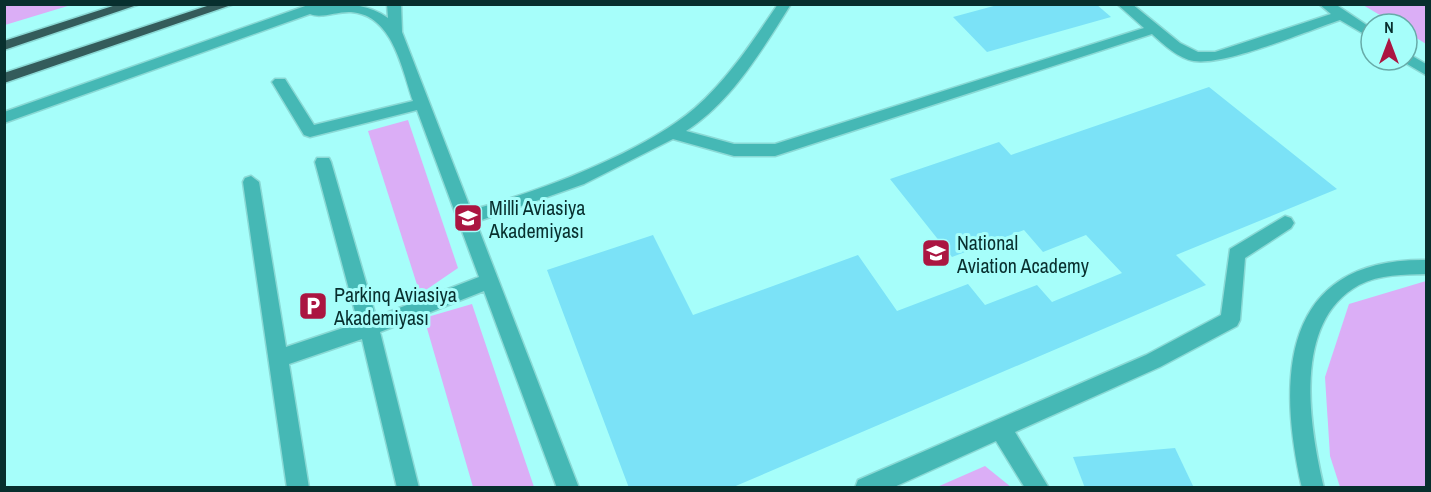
<svg xmlns="http://www.w3.org/2000/svg" width="1431" height="492" font-family="'Archivo Narrow',sans-serif">
<style>
.green{fill:#dbaef6}
.building{fill:#7be2f7}
.lines{fill:none;stroke-linecap:round;stroke-linejoin:round}
.minor-casing{stroke:#8ad9d5;stroke-width:3}
.highway-casing{stroke:#8ad9d5;stroke-width:3}
.minor{fill:#45b8b5;fill-rule:evenodd}
.highway{fill:#345c5b;fill-rule:evenodd}
.labels{text-anchor:middle;dominant-baseline:central;stroke-width:6;stroke-linejoin:round;paint-order:stroke}
.poi-label{font-size:20px;fill:#082f2e;stroke:#a6fefa;text-anchor:start}
</style>
<rect width="100%" height="100%" fill="#a6fefa"/>
<g class="green">
<polygon points="5,4 71,4 71,5 5,25"/>
<polygon points="1363,5 1426,5 1426,44 1407,32 1407,24 1395,24"/>
<polygon points="408,120 458,268 420,294 368,131"/>
<polygon points="1426,281 1426,487 1340,487 1330,456 1325,377 1349,304"/>
<polygon points="472,304 534,487 473,487 424,318"/>
<polygon points="985,466 1011,487 937,487"/>
</g>
<g class="building">
<polygon points="1001,4 1096,4 1111,17 987,52 953,17"/>
<polygon points="1209,87 1337,189 1176,255 1206,285 731,488 629,488 547,270 653,235 693,315 858,255 897,311 968,284 985,305 1037,285 1052,302 1122,273 1086,235 1043,252 1024,230 952,257 890,179 999,142 1011,155"/>
<polygon points="1175,448 1194,488 1085,488 1073,457"/>
</g>
<g class="lines">
<g class="minor-casing">
<g id="minor">
<path d="M311 4C338 4 364 1 388 18L387 4H401L402 32 471 210C538 192 643 153 695 108 728 79 753 41 778 4H791C762 50 732 101 686 131L734 144H775L1144 28 1117 4H1132L1180 43 1198 52H1215L1331 14 1319 4H1335L1371 28V38L1340 20C1307 31 1225 66 1194 61 1179 59 1163 44 1152 34L775 156H734L673 139 584 184 476 222 579 488H557L484 291 380 332 419 488H397L362 339 289 364 309 488H287L243 182 245 178 251 176 259 182 286 347 358 323 315 162 317 158H329L331 162 376 317 479 277 417 110 310 137 304 135 272 82 275 79H285L314 125 413 101C402 69 393 15 351 12 338 11 321 19 310 14L4 123V112Z"/>
<polygon points="1407,53 1426,64 1426,75 1402,61 1407,60"/>
<polygon points="1285,216 1291,218 1294,223 1291,228 1245,258 1240,320 1237,326 1160,367 1015,432 1049,488 1025,488 996,441 892,488 855,488 858,480 1146,355 1221,315 1230,249"/>
<path d="M1426 260V274C1404 275 1380 274 1359 285 1291 322 1310 428 1324 488H1302C1277 377 1281 258 1426 260Z"/>
</g>
</g>
<g class="highway-casing">
<g id="highway">
<polygon points="119,4 140,4 4,50 4,41"/>
<polygon points="213,4 234,4 4,83 4,73"/>
</g>
</g>
<use href="#minor" class="minor"/>
<use href="#highway" class="highway"/>
</g>
<defs>
<g id="university-square" transform="scale(1.5)"><rect x="-9" y="-9" width="18" height="18" rx="4" fill="#ab1541" stroke="#a6fefa"/><path d="M0-5L7-2L0 1L-7-2ZM-4 1L0 2.5L4 1V4Q0 6-4 4Z" fill="#fff"/></g>
<g id="parking-square" transform="scale(1.5)"><rect x="-9" y="-9" width="18" height="18" rx="4" fill="#ab1541" stroke="#a6fefa"/><path d="M-3.5-5.5H1a3.5 3.5 0 0 1 0 7H-1V5.5H-3.5ZM-1-3.4V-.6H.8a1.4 1.4 0 0 0 0-2.8Z" fill="#fff"/></g>
</defs>
<g fill-rule="evenodd">
<use href="#university-square" x="468" y="218"/>
<use href="#university-square" x="936" y="253"/>
<use href="#parking-square" x="313" y="306"/>
</g>
<g class="labels">
<g class="poi-label">
<text x="489" y="207">Milli Aviasiya<tspan x="489" dy="23">Akademiyası</tspan></text>
<text x="957" y="242">National<tspan x="957" dy="23">Aviation Academy</tspan></text>
<text x="334" y="294">Parkinq Aviasiya<tspan x="334" dy="23">Akademiyası</tspan></text>
</g>
</g>
<rect width="1431" height="492" fill="none" stroke="#082f2e" stroke-width="12"/>
<g transform="translate(1389 42)"><circle r="28" fill="#a6fefa" stroke="#67aba8" stroke-width="1.5"/>
<path d="M0-4.5L10 22L0 15L-10 22Z" fill="#ab1541"/>
<text y="-9" font-size="16" font-weight="bold" text-anchor="middle" fill="#082f2e">N</text>
</g>
</svg>
